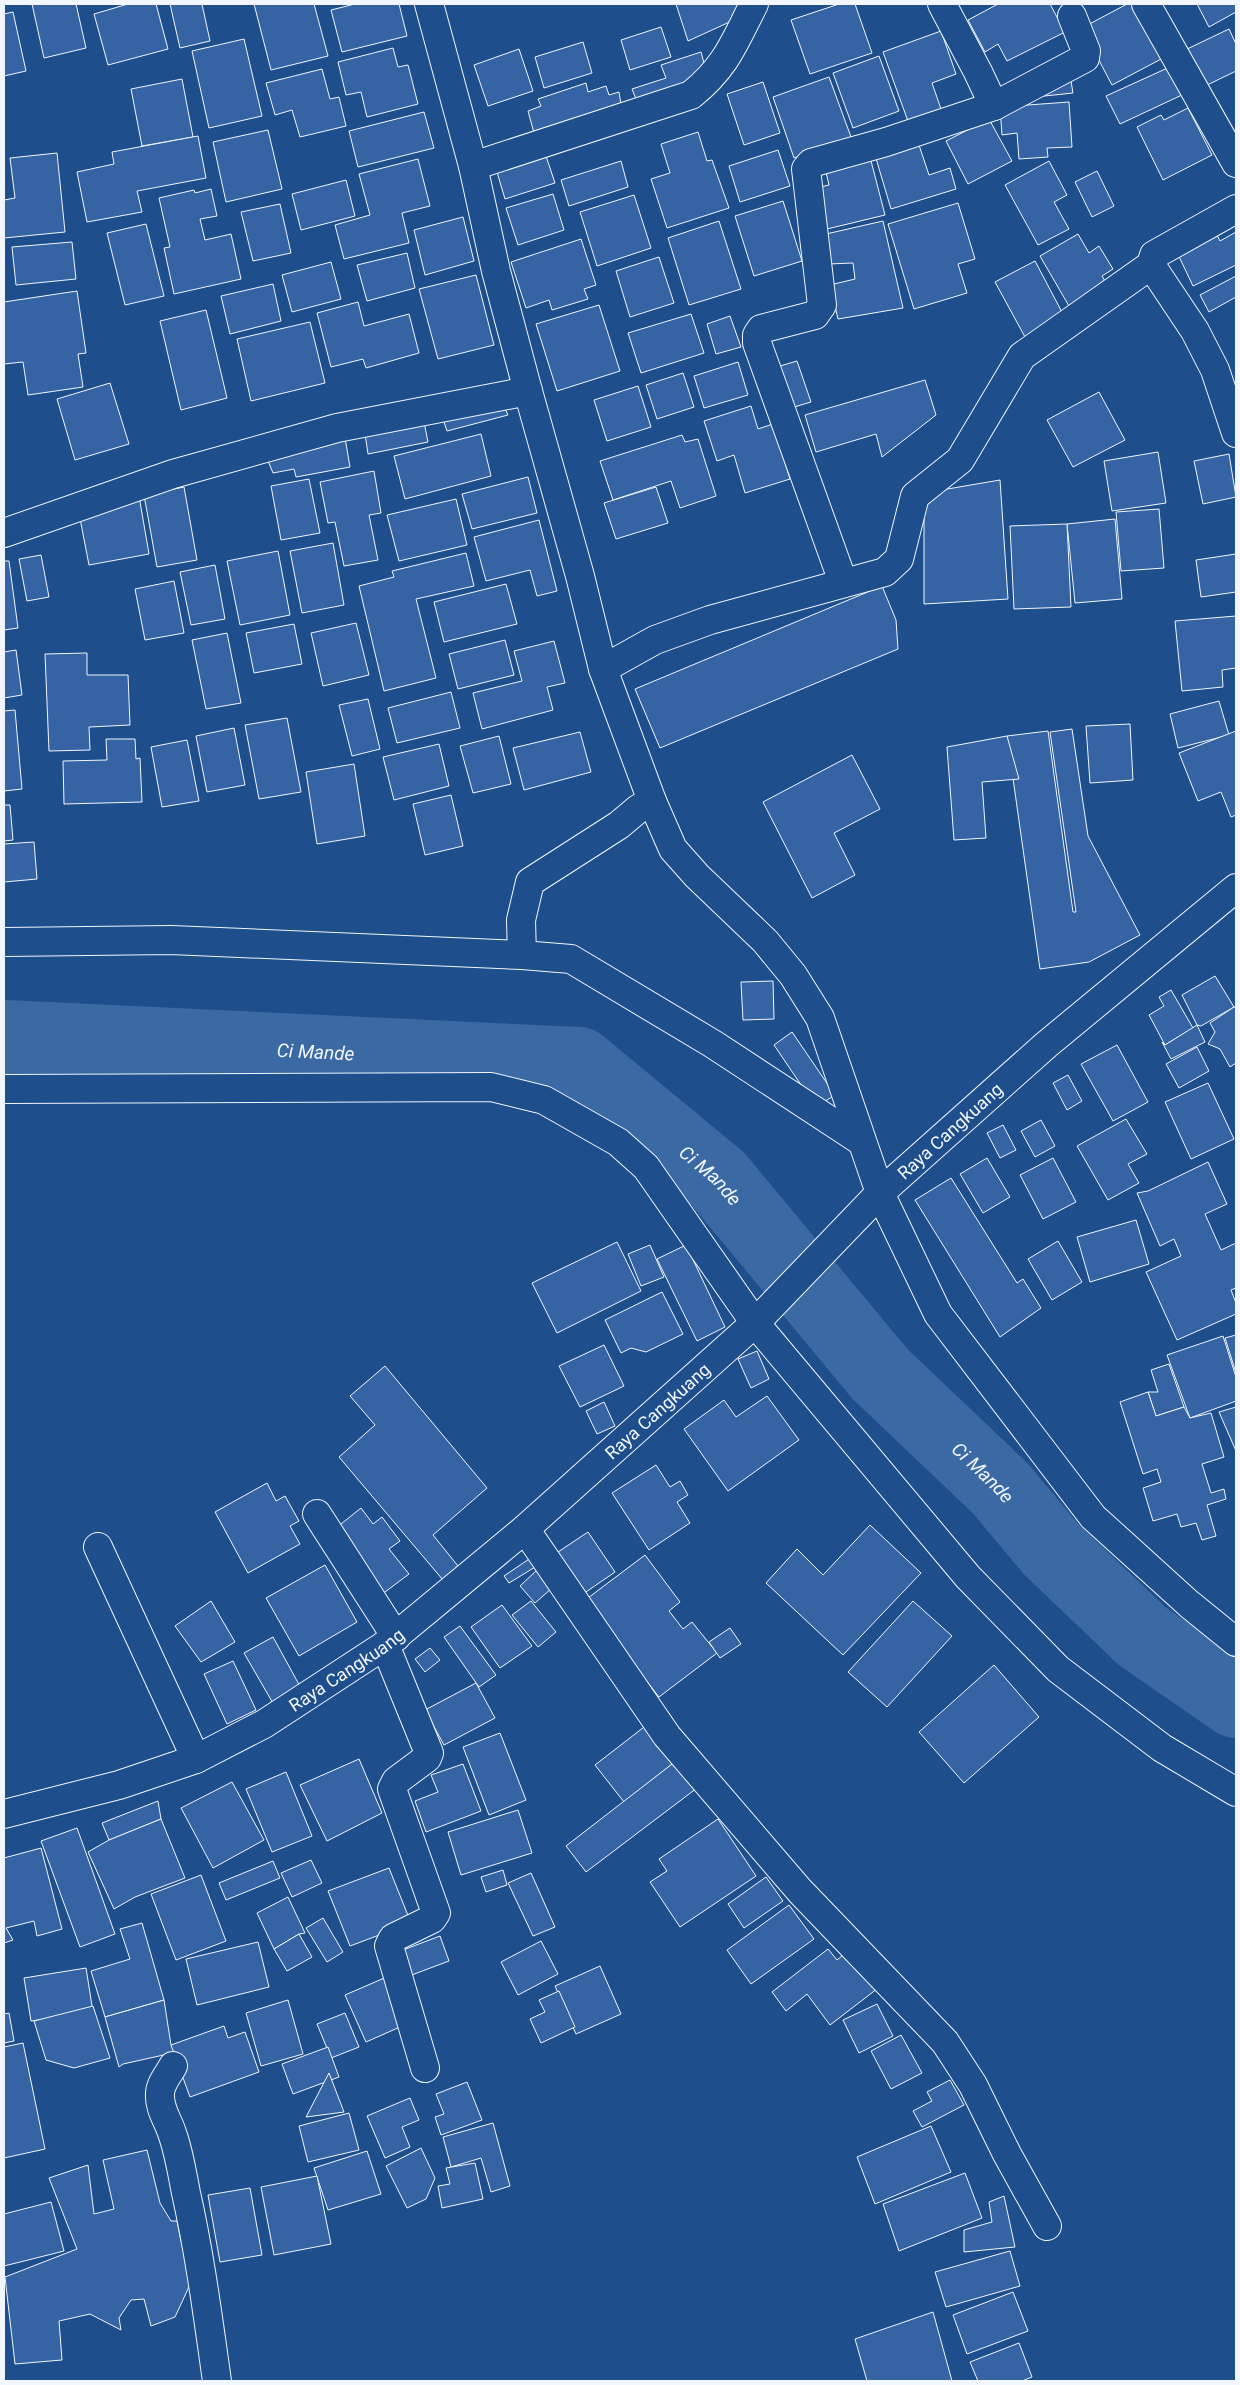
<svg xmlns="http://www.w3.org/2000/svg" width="1240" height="2385" font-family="Roboto,sans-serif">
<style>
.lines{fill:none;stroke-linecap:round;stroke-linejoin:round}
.river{stroke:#3b69a3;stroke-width:74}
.building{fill:#3563a3;stroke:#f2f6ff}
.minor-casing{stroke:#f2f6ff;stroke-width:30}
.major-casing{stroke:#f2f6ff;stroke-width:30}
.minor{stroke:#1f4e8c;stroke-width:28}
.major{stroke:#1f4e8c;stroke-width:28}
.labels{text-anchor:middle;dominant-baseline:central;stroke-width:4;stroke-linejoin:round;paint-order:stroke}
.street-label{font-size:18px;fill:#f2f6ff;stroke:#1f4e8c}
.water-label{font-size:19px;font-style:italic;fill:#f2f6ff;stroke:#1f4e8c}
</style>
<rect width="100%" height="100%" fill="#1f4e8c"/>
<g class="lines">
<path class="river" id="s1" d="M4 1037 579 1064 718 1179 880 1374 1000 1488 1051 1549 1142 1636 1236 1701"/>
</g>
<g class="building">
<polygon points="32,4 76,4 86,48 44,58"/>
<polygon points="128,4 156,4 168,49 108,65 94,14"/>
<polygon points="170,4 202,4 210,41 180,48"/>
<polygon points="254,4 314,4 328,56 271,70"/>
<polygon points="355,4 399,4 407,36 342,52 331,10"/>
<polygon points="676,4 744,4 747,14 688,41"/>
<polygon points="839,4 855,4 872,53 810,74 791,20"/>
<polygon points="998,4 1050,4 1065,32 1007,61 998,44 985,52 968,20"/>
<polygon points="1127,4 1134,4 1163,58 1112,85 1082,28"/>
<polygon points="1197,4 1236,4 1236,12 1209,27"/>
<polygon points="13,12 26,71 4,76 4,14"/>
<polygon points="661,27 671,57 630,70 621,40"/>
<polygon points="1229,29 1236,44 1236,71 1201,88 1183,51"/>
<polygon points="941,31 956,74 932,83 942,112 909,124 883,52"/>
<polygon points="244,39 262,116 209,128 192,51"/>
<polygon points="583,42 592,73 544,88 535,57"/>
<polygon points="393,48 398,67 408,65 418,104 367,117 361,92 346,95 338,62"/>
<polygon points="519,49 533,91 488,106 474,65"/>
<polygon points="701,52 708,78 640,109 632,89 666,78 661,65"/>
<polygon points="879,56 899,111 853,128 833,73"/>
<polygon points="1172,66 1184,94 1120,124 1106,96"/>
<polygon points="322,69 330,99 339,97 346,126 300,137 292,110 275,115 266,83"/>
<polygon points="1069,69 1073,93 1035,97"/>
<polygon points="829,77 851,137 794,158 773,97"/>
<polygon points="182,79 193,137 142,146 131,89"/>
<polygon points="763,82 780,133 744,145 727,94"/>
<polygon points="586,83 588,92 606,86 609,95 619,92 622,111 534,133 528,111 541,106 538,99"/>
<polygon points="1069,102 1072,147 1047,148 1048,157 1019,159 1017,133 1002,135 1000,107"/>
<polygon points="1188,108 1212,155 1163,180 1137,127 1161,115 1164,120"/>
<polygon points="424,112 434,148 358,167 349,131"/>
<polygon points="989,119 1012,161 968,184 946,141"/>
<polygon points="268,130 282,189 226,202 213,142"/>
<polygon points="698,132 707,161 712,160 729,208 667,228 651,179 670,173 661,144"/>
<polygon points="198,136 206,178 137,191 142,212 87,222 77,172 114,164 112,152"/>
<polygon points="918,142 929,175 950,168 956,189 891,209 875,155"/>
<polygon points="542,144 555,183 505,199 494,162"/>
<polygon points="778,150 790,186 740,202 729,166"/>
<polygon points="57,153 65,232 4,238 4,200 15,198 10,158"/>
<polygon points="870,157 885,215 827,229 816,188 829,185 825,168"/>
<polygon points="418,159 430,206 402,213 409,243 344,259 335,225 370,215 359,174"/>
<polygon points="621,161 628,187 569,206 561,180"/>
<polygon points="1049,161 1067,195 1054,202 1069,229 1038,245 1005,185"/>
<polygon points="1097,171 1114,206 1092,217 1075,182"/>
<polygon points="346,180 355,216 301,230 292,194"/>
<polygon points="211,189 217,216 200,219 205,240 231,234 241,279 174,294 164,248 170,247 159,198 194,190 195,193"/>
<polygon points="553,194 564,230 518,245 506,208"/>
<polygon points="634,195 651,248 597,266 580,212"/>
<polygon points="783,201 802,261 754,276 735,216"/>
<polygon points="958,203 975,259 958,264 967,293 914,309 888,224"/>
<polygon points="280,204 291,253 253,261 241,212"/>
<polygon points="463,217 474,261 425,275 414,230"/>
<polygon points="719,221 741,289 689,305 668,238"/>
<polygon points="883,221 903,308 838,319 830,285 855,279 853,263 828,264 826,234"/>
<polygon points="146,224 164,296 125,305 107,233"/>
<polygon points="1214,229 1220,241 1236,232 1236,265 1193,286 1175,248"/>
<polygon points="1078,234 1089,253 1099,246 1113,269 1102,276 1111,291 1073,313 1040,256"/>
<polygon points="581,239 596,285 584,289 588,299 552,310 549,300 526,308 511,262"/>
<polygon points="72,242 76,279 16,285 12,247"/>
<polygon points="407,253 415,288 367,301 357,265"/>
<polygon points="659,257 674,303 630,317 616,271"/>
<polygon points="1035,261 1064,316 1025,337 995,282"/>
<polygon points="331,262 341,299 292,312 282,275"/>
<polygon points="476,275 494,345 438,359 419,289"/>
<polygon points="1236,276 1236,297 1209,312 1200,295"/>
<polygon points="273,284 281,321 230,334 221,296"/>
<polygon points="77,291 86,353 78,354 83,387 28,395 23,362 4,364 4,302"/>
<polygon points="358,302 364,326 409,314 419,353 366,368 363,359 331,367 317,313"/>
<polygon points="599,305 620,371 557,391 536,324"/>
<polygon points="206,310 227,398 181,410 160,321"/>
<polygon points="691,314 704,353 641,373 628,333"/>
<polygon points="730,316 741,347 716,354 707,324"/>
<polygon points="310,322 325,383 251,401 237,339"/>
<polygon points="797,361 811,402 784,410 770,369"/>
<polygon points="738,362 748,395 704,408 694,376"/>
<polygon points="683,373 694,407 657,419 646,385"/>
<polygon points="925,380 936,415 882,457 876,434 816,452 805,415"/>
<polygon points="110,383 129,444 75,460 57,399"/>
<polygon points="638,386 651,427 607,441 594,400"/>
<polygon points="1099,392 1125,440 1073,467 1047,420"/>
<polygon points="501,400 508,415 447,431 440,410"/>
<polygon points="751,406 758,429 773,424 790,479 745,493 734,455 717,461 704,421"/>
<polygon points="423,417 428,442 368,454 364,427"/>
<polygon points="344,432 350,467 296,477 294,469 273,473 264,451"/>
<polygon points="481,434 491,476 405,499 394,456"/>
<polygon points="682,435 685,442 698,439 716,496 680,508 671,481 613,500 600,461"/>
<polygon points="1158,452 1166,503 1112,511 1104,461"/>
<polygon points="1229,454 1236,497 1203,504 1194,461"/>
<polygon points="374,471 381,513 369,515 378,560 344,566 335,522 328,523 320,482"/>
<polygon points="528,477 537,513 472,529 462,494"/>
<polygon points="309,479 320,533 281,540 271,486"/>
<polygon points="1000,480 1008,599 924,604 924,493"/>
<polygon points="184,487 197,560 157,567 144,495"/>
<polygon points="656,487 668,523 616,539 604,503"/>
<polygon points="139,496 149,554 89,565 78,508"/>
<polygon points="456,499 467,545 399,561 387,515"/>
<polygon points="1159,509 1164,568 1121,571 1116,512"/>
<polygon points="1115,519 1122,599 1075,603 1067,524"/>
<polygon points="539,520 557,591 537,596 530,570 486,581 474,537"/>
<polygon points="1067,524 1071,607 1014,609 1010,526"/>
<polygon points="333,543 344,605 302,613 290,551"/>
<polygon points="278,551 290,615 240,625 227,561"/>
<polygon points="466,553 474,586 416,599 436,678 384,691 359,586 394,577 392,571"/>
<polygon points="1236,554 1236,592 1201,597 1196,560"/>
<polygon points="41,555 49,597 27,601 19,559"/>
<polygon points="4,561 9,561 18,628 4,630"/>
<polygon points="215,565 225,619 191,625 180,572"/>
<polygon points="174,581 184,633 145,640 135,589"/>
<polygon points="506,584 517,624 444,642 434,602"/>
<polygon points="882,586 896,620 898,649 660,748 635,689"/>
<polygon points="1236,616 1236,668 1222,670 1223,687 1182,691 1175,621"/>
<polygon points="356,623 369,675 323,686 311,633"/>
<polygon points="294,624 302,664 254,673 246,633"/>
<polygon points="227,633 241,703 206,709 192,640"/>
<polygon points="505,640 514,675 458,689 449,654"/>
<polygon points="554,641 565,683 547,687 553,710 482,729 473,693 522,681 514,651"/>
<polygon points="16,650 22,695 4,698 4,652"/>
<polygon points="87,653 87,675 128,675 130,725 89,727 90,750 49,751 45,654"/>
<polygon points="451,692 460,728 397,743 388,708"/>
<polygon points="368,699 380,749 352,756 339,705"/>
<polygon points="1219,701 1229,735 1178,748 1170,714"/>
<polygon points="15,710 22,789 4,791 4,711"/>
<polygon points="287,718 301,792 259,799 245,725"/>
<polygon points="1130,724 1133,780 1090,783 1086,726"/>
<polygon points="234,728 245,785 207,792 196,736"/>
<polygon points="1072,729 1088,836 1140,935 1089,962 1040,969 1007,736 1048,731 1073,912 1076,912 1050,732"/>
<polygon points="1236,731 1236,815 1231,817 1221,792 1198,801 1179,753"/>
<polygon points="580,732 591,772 524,790 513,748"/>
<polygon points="499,736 511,784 473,793 460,746"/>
<polygon points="1007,736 1019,779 982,782 986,838 954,840 947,747"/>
<polygon points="106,739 135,739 136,759 140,758 142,802 64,804 63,761 107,760"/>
<polygon points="187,740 199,801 162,807 151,747"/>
<polygon points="439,744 449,786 394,800 383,757"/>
<polygon points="852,755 880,809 834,833 855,875 812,898 763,802"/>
<polygon points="354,764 365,836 317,844 306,772"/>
<polygon points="451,795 463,846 425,855 413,804"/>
<polygon points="4,805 10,805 13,840 4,841"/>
<polygon points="34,842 37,879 4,882 4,844"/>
<polygon points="1215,976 1234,1007 1201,1026 1197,1025 1182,995"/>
<polygon points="773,981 774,1019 743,1020 741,982"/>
<polygon points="1171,990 1193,1028 1165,1045 1149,1015 1164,1006 1159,997"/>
<polygon points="1234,1007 1236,1008 1236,1063 1230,1067 1220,1049 1208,1044 1215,1032 1210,1023"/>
<polygon points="1197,1025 1205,1042 1171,1059 1162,1042 1165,1045"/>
<polygon points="792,1032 835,1095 816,1107 774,1045"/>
<polygon points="1117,1045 1148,1102 1113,1121 1081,1064"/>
<polygon points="1197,1047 1209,1071 1179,1088 1166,1064"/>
<polygon points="1068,1075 1082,1101 1067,1110 1053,1083"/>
<polygon points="1208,1083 1234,1139 1191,1159 1165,1102"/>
<polygon points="1126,1119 1147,1154 1128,1164 1139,1183 1108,1200 1077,1146"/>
<polygon points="1041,1120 1055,1146 1035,1157 1021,1131"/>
<polygon points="1003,1125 1016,1150 1000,1158 987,1133"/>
<polygon points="987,1158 1010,1197 983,1213 960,1174"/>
<polygon points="1053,1158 1076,1202 1043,1219 1020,1175"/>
<polygon points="1208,1162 1227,1204 1205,1214 1221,1250 1236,1243 1236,1288 1231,1290 1236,1303 1236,1314 1177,1340 1146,1272 1181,1256 1174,1239 1160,1246 1137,1193 1148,1191"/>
<polygon points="951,1178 1017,1283 1023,1279 1041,1308 1000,1337 915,1200"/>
<polygon points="1136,1220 1149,1264 1090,1282 1077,1237"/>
<polygon points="1058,1241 1082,1282 1052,1300 1028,1259"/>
<polygon points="617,1242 641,1291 557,1333 532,1283"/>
<polygon points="650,1245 664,1277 641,1286 628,1254"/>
<polygon points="686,1245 725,1327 697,1341 657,1259"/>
<polygon points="662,1292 683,1334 646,1352 631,1348 621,1353 605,1320"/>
<polygon points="1236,1335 1236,1373 1225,1338"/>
<polygon points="1223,1336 1236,1377 1236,1401 1190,1418 1167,1355"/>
<polygon points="604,1345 624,1386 580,1407 559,1366"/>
<polygon points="757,1351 769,1379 751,1388 738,1359"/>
<polygon points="1169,1364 1184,1407 1156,1416 1148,1392 1158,1392 1151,1370"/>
<polygon points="385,1366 487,1488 433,1535 458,1566 443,1580 339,1457 375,1425 350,1396"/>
<polygon points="1148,1392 1156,1416 1184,1407 1190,1418 1211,1413 1224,1457 1202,1464 1211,1493 1224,1489 1226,1499 1207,1505 1216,1536 1202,1540 1196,1523 1181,1527 1177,1514 1153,1521 1143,1488 1161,1482 1157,1469 1143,1474 1120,1402"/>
<polygon points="767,1396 799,1440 728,1491 684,1429 724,1400 736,1417"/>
<polygon points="604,1402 615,1426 597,1434 586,1411"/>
<polygon points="1236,1407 1236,1451 1219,1412"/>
<polygon points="656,1465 670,1487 680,1481 688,1495 677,1502 690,1523 649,1550 612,1493"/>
<polygon points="267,1483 276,1501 285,1496 299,1521 290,1526 300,1544 248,1573 215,1512"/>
<polygon points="361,1508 373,1524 382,1517 400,1541 389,1549 409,1574 381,1595 331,1532"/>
<polygon points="870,1525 921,1573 843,1655 766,1583 797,1549 823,1575"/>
<polygon points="588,1532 615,1572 583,1594 555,1554"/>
<polygon points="535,1555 540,1564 509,1583 504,1576"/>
<polygon points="645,1555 680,1602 669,1611 683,1629 692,1622 717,1653 659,1697 584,1601"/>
<polygon points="325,1565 357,1622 299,1656 266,1598"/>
<polygon points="537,1570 552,1588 535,1603 520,1586"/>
<polygon points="211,1601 235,1642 201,1662 175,1626"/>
<polygon points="531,1601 556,1632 538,1647 512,1615"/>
<polygon points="913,1601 952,1636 887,1707 848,1672"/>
<polygon points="502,1605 532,1646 500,1668 471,1627"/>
<polygon points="460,1626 496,1675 479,1687 444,1637"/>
<polygon points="730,1628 741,1644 720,1658 709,1642"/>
<polygon points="273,1637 302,1690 274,1705 244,1653"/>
<polygon points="430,1648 440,1660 425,1672 415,1659"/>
<polygon points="233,1661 256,1710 227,1724 204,1674"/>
<polygon points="994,1665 1039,1717 964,1783 919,1732"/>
<polygon points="476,1683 495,1718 444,1745 425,1710"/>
<polygon points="648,1724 676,1761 624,1802 595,1765"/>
<polygon points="500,1733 526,1800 489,1815 463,1747"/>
<polygon points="359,1759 382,1813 327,1841 300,1785"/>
<polygon points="676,1761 697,1788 586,1872 566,1846"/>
<polygon points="463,1764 481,1811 426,1832 415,1801 438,1792 431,1775"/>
<polygon points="286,1772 312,1836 272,1852 246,1789"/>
<polygon points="232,1782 264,1840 213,1868 181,1808"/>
<polygon points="158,1801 161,1819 109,1840 102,1823"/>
<polygon points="518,1810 532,1853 461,1875 448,1832"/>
<polygon points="161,1819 185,1878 135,1897 114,1909 88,1852 109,1840"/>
<polygon points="718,1819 756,1876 680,1927 650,1882 667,1871 659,1859"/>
<polygon points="77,1828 115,1934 80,1947 41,1841"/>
<polygon points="41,1848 62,1929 37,1936 34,1921 6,1928 13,1940 4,1943 4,1858"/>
<polygon points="311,1860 322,1883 292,1897 281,1873"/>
<polygon points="273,1861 280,1878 226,1900 219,1883"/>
<polygon points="389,1868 411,1923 350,1946 328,1891"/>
<polygon points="503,1870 507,1885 486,1892 481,1877"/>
<polygon points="531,1873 555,1927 533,1936 508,1883"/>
<polygon points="201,1875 226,1941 176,1960 151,1894"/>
<polygon points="766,1877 783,1901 744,1928 728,1904"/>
<polygon points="288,1897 305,1933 299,1934 274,1949 257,1913"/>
<polygon points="789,1905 814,1939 751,1984 727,1950"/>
<polygon points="323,1918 343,1952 327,1962 306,1928"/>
<polygon points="142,1923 164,2000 105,2017 91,1971 130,1959 120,1929"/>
<polygon points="299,1934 312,1957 287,1971 274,1949"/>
<polygon points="440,1936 449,1961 409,1976 395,1953"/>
<polygon points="541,1941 558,1974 518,1995 501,1962"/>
<polygon points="258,1942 269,1987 197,2005 186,1959"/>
<polygon points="853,1947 882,1985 830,2025 807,1994 786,2011 772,1992 828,1949 837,1960"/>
<polygon points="600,1966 621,2014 576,2034 555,1986"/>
<polygon points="86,1968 93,2012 31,2021 24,1978"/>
<polygon points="389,1976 409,2023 366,2042 345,1995"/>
<polygon points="559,1991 575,2027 541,2043 530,2019 545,2012 539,2000"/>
<polygon points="164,2000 171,2045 177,2052 123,2064 119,2067 105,2017"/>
<polygon points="288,2000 303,2054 261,2066 246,2013"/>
<polygon points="877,2004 893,2036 859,2053 843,2020"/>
<polygon points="93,2006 110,2058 74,2068 46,2060 34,2021"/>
<polygon points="9,2013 14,2041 4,2043 4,2014"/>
<polygon points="345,2013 359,2047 331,2058 317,2024"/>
<polygon points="224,2026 228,2038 245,2032 259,2072 190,2097 171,2045"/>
<polygon points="901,2035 922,2073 891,2089 871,2051"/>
<polygon points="23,2043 45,2149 4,2158 4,2047"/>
<polygon points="328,2047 339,2077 293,2094 282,2064"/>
<polygon points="329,2073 344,2112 306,2117"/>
<polygon points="950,2080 964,2105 922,2127 913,2111 932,2101 927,2092"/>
<polygon points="467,2082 482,2120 441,2135 435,2117 444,2114 436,2094"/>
<polygon points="410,2098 419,2120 402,2127 410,2147 385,2158 367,2116"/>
<polygon points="349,2113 359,2150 308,2162 299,2126"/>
<polygon points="493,2123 510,2186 491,2192 481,2158 451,2167 443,2137"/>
<polygon points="931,2126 951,2172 875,2204 857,2157"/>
<polygon points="421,2148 435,2178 426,2199 407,2208 386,2166"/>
<polygon points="147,2150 160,2203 171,2221 177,2221 181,2241 187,2242 193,2278 175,2317 151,2326 144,2299 131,2300 119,2318 121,2330 90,2314 59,2321 62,2360 15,2364 5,2277 77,2249 49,2178 88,2165 94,2214 114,2209 103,2160"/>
<polygon points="367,2151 381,2194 328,2210 314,2168"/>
<polygon points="475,2163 483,2199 442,2208 438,2186 450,2184 446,2168"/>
<polygon points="965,2173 982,2218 899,2251 883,2204"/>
<polygon points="317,2176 331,2244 274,2255 261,2187"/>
<polygon points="250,2188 262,2255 220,2262 208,2195"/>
<polygon points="1004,2196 1015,2247 964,2252 964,2230 992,2222 989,2202"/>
<polygon points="51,2202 64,2251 4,2266 4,2214"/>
<polygon points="1010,2251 1020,2286 946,2307 935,2272"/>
<polygon points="1013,2292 1028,2331 967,2354 953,2315"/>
<polygon points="933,2312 952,2381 867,2381 855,2339"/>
<polygon points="1019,2343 1032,2377 1022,2381 978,2381 970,2362"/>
</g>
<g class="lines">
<g class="minor-casing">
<g id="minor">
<polyline points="942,4 978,72 994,106"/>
<polyline points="1146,4 1236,163"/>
<path d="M473 166 691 95C726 67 734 43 754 4"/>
<polyline points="1151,265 1154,255 1236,209"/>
<polyline points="4,533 173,474 337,428 528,391"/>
<polyline points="843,582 757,343 757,335 761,329 815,315 822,305 806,169 811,163 886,142 994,106 1085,58 1086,51 1072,16"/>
<polyline points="603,669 655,640 710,620 885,572 899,559 915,496 960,460 1022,356 1151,265 1195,331 1215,370 1236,433"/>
<polyline points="1236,888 1046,1045 880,1193 938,1314 1093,1517 1189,1604 1236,1642"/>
<polyline points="4,942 171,940 522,955 571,959 713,1044 861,1141"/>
<polyline points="522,955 521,920 530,882 619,825 638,809 652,801"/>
<polyline points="4,1089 491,1087 544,1100 618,1142 646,1167 755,1323 968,1577 1058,1669 1162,1748 1236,1792"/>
<polyline points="317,1514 396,1637"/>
<polyline points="525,1529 667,1736 800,1891 945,2042 973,2085 1007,2154 1047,2226"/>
<polyline points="98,1547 196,1759"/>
<polyline points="385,1645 429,1753 427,1758 396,1781 392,1789 436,1913 432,1919 393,1938 389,1946 425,2068"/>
<path d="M173 2066C168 2075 160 2084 160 2094 159 2109 168 2120 172 2133 179 2152 182 2173 186 2193 200 2255 208 2318 217 2381"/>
</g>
</g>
<g class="major-casing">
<g id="major">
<path id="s2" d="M4 1814 119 1785 196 1759 264 1724 385 1645 525 1529 755 1323 880 1193 820 1018 793 975 765 941 697 876 673 849 652 801 603 669 580 576 528 391 496 271 473 166 429 4"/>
</g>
</g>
<use href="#minor" class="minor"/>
<use href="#major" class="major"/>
</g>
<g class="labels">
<g class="street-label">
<text transform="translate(950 1131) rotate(-42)">Raya Cangkuang</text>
<text stroke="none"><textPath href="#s2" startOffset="780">Raya Cangkuang</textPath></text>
<text stroke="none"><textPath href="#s2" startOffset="375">Raya Cangkuang</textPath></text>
</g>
<g class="water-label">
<text stroke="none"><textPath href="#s1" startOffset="312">Ci Mande</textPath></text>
<text stroke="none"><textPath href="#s1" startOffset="748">Ci Mande</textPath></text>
<text stroke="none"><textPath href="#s1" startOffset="1152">Ci Mande</textPath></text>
</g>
</g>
<rect width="1240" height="2385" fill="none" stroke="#f2f6ff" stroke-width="10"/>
</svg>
